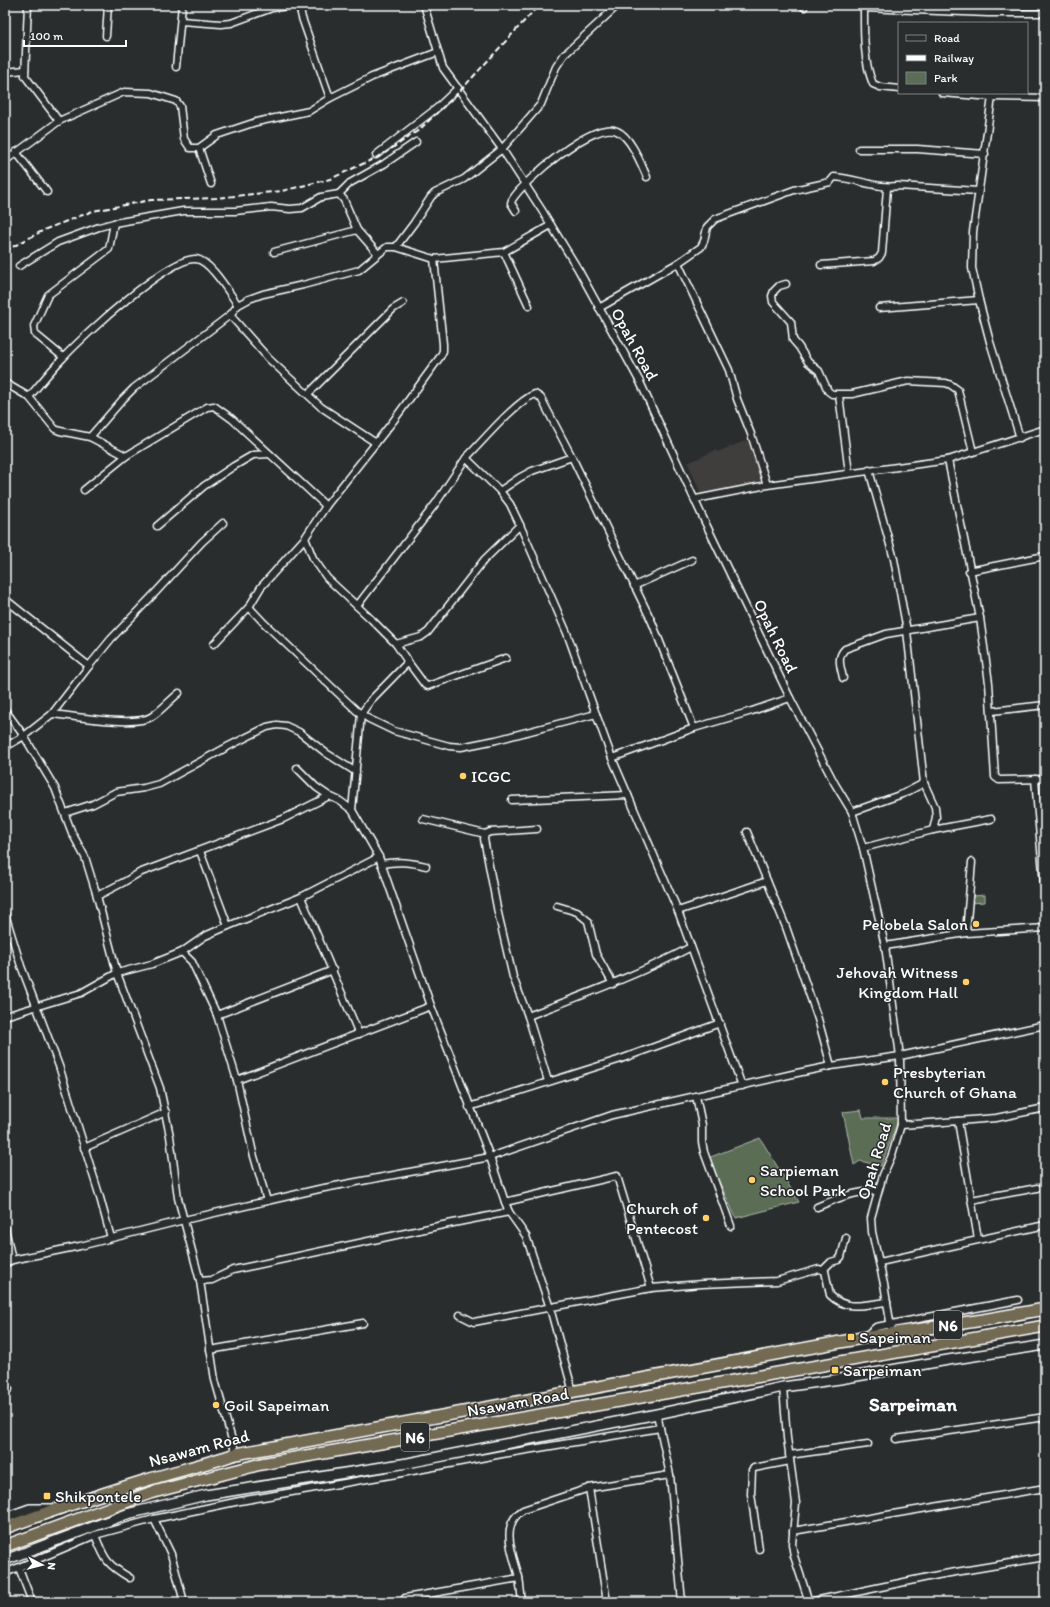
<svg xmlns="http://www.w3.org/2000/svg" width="1050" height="1607" font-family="Itim,sans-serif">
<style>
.built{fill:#403e3d}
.green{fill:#5b6d57;stroke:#adb6ab}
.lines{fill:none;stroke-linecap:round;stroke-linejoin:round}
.minor-casing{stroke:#fff;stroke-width:9}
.secondary-casing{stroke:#fff;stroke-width:12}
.trunk-casing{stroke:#fff;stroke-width:14}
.minor{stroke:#2a2d2e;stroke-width:6}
.secondary{stroke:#2a2d2e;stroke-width:9}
.trunk{stroke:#736b52;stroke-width:11}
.rail{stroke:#fff;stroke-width:2;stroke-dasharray:6 3;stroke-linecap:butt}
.poi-dot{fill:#ffd166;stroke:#2a2d2e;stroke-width:1.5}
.labels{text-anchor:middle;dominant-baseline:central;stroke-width:3;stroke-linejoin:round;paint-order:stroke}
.shield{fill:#2a2d2e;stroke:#bfc0c0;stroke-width:1}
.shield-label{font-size:16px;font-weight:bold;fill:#fff}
.street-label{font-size:17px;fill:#fff;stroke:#2a2d2e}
.poi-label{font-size:17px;fill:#fff;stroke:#2a2d2e;text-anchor:start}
.quarter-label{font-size:19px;font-weight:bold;fill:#fff;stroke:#2a2d2e}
</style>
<rect width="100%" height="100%" fill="#2a2d2e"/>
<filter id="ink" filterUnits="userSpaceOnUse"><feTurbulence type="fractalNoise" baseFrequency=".025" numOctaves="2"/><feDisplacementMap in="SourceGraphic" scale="8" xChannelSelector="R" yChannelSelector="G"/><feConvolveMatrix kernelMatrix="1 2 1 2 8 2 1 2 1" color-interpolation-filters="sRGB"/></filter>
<g filter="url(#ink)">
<polygon class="built" points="748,440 762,483 701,494 688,463 716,450 717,452"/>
<g class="green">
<polygon points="972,893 973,893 973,896 985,895 985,902 971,903"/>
<polygon points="861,1110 863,1118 899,1118 881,1166 860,1161 854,1165 843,1112"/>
<polygon points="760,1138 799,1202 736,1218 708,1158"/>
</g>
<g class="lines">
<g class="minor-casing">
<g id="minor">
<polyline points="28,5 25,76 59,121"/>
<polyline points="299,5 302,18 330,98"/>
<polyline points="424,5 443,68 502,149 543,212 578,269 640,382 704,520 790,698 835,784 852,812 863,848 885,946 900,1056 901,1125 892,1155 883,1175 871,1218 872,1232 884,1284 892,1334"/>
<polyline points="804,5 804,7"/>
<path d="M864 5C864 31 863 60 873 84L880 87 899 89"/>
<polyline points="864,8 988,13 1045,13"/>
<polyline points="181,21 221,24 231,23 272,8 297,5"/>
<polyline points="106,36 108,5"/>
<polyline points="176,67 182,5"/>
<polyline points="5,72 25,70"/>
<polyline points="942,93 992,97 1045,98"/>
<polyline points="992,97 973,232 972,268 979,300 990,342 1020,438"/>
<polyline points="199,148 211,184"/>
<polyline points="859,149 917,149 985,154"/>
<polyline points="16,152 47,192"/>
<polyline points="376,155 437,108 458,88"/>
<polyline points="5,161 59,121 124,92 151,93 176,101 180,106 184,139 190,148 199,148 217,135 256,122 309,111 330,98 372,77 438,52"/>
<polyline points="339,194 350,183 384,164 416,142"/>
<path d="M516 211 511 203 512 200C524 180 594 120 617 131 631 137 641 164 647 177"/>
<polyline points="551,225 504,252 434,259 443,344 443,351 440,357 394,420 326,506 305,538 261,587 249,607 264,623 357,711 369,719 394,731 449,746 461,747 496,740 596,714 612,758 678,911 742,1086"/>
<polyline points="396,247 414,223 431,197 435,193 464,179 502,149 541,104 556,67 564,55 618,5"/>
<polyline points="274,252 357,230"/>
<polyline points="504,252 529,306"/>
<polyline points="678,263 729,370 737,399 751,434 767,485"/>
<polyline points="821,265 874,261 879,258 882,253 887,188"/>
<polyline points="19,266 58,242 99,227 114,223 183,211 235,211 271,207 290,209 302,208 321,197 339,194 344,200 357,230 378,254"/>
<polyline points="786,284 779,286 774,291 772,296 773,302 791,322 793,340 799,347 808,362 819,371 828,391 832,394 852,394 908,381 946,383 951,385 958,390 973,452"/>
<path d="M599 308 678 263 701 247 704 241 707 227 715 219 794 190 830 182 834 177C856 178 876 189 898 186L978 191"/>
<polyline points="879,308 979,300"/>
<polyline points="230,315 269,359 321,407 376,443"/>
<polyline points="63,357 35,334 34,326 48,295 109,249 114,223"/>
<polyline points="5,383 29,397 55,429 60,431 90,437 126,456"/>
<polyline points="308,394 393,309 403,303"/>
<polyline points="839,395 849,473"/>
<path d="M29 397C40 384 51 370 63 358 82 337 170 256 196 259 211 261 229 293 238 305"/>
<polyline points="90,437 123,399 134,388 230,315 238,305 249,299 263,294 303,285 359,270 387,247 396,247 434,259"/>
<path d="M466 458C482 442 515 402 535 394L541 398 572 457"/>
<polyline points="948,460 980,618 989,683 995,777 999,780 1045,779"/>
<polyline points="869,470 894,559 907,631 924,783 935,807 936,817 933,830"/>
<polyline points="84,490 126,456 207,407 214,406 232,419 326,506"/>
<polyline points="500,491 519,478 532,471 572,457 652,622 694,728"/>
<polyline points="696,499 767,485 948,460 1045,429"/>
<polyline points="157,526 204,486 234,466 253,455 269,454"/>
<polyline points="305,538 313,558 327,578 372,620 396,644 408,662 371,700 361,714 352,810"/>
<polyline points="969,571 1045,556"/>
<polyline points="634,586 692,560"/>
<polyline points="5,599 89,666"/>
<polyline points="357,606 436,503 466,458 500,491 510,504 520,525 567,633 596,714"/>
<polyline points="214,644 249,607"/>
<polyline points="396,644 421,637 428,632 484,560 520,525"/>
<polyline points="408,662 425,685 428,686 506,658"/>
<path d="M843 678C841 667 836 658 845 649L886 634 980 618"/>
<polyline points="5,710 24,736 55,788 72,833 85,857 97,896 117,973 160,1088 170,1136 178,1198 200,1281 215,1380 236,1454"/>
<polyline points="992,711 1045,705"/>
<path d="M52 714C73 716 134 727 151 717 161 711 170 700 179 693"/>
<polyline points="5,747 24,736 52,714 89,666 111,639 156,592 202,542 223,523"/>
<polyline points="612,758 694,728 752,711 790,698"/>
<polyline points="297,768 316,787 329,796 340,801 352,810 379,857 431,1006 490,1157 505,1202 509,1212 526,1236 550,1308 573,1392"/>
<polyline points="1035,779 1045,896"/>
<polyline points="512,800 628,795"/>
<polyline points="852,812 905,793 924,783"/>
<polyline points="65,813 93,804 116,792 144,788 159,784 229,746 267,727 277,725 286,726 299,732 326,753 356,772"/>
<polyline points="423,819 485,834"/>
<polyline points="537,829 490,832 485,834 484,839 498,913 513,977 528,1016 548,1081"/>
<polyline points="747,832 786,927 818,1019 831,1066"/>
<polyline points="863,848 933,830 991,819"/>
<polyline points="200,851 228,926"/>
<path d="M381 864C398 861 410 862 426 866"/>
<polyline points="97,896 124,882 139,873 283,819 329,796"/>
<polyline points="301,897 359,1034"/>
<polyline points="557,906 577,912 588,921 596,954 613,984"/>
<polyline points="678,911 767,881"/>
<polyline points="5,914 21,966 59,1066 99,1194 111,1238"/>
<polyline points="966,933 972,862"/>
<polyline points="885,946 966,933 1045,928"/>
<polyline points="182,952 192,962 217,1015 237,1080 253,1153 267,1201"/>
<polyline points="217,1015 333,970"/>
<polyline points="5,1016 81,993 117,973 152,964 182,952 205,936 228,926 301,897 379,857"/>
<path d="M528 1016C583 995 638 975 691 947"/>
<polyline points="237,1080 431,1006"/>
<polyline points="696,1096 702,1125 702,1142 704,1152 731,1226"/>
<polyline points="469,1107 618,1060 720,1023"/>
<polyline points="958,1121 996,1118 1045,1108"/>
<polyline points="901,1125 958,1121 978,1239"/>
<polyline points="84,1148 166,1112"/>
<polyline points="971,1200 1037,1188"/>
<polyline points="505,1202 617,1176 651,1288"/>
<path d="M817 1207C838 1198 855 1191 878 1191"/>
<polyline points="5,1228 12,1260"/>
<polyline points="880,1262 1045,1225"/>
<polyline points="5,1264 12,1260 80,1246 184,1220 319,1189 490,1157 612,1115 797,1073 831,1066 900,1056 1045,1025"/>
<polyline points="823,1270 831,1262 838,1260 841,1257 846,1238"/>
<polyline points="200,1281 212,1280 233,1270 443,1225 509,1212"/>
<path d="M460 1315 474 1322 651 1288 702 1284 777 1281 819 1269 825 1271 830 1295C847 1312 866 1304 887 1302"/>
<polyline points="865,1336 876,1327 1018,1300"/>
<polyline points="210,1350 363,1323"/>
<polyline points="783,1387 787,1438 796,1503 792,1544 794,1556 809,1602"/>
<polyline points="5,1390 9,1389"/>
<polyline points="657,1414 670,1475 682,1602"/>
<polyline points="896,1439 1045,1417"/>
<polyline points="789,1455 868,1444"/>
<polyline points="589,1488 607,1602"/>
<polyline points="154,1519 171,1554 184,1602"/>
<polyline points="793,1531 1045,1488"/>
<path d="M95 1535C105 1560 106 1564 130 1578"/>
<polyline points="759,1549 751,1494 752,1470 754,1468 790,1461"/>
<polyline points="19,1568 32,1602"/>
<polyline points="5,1573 95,1535 154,1519 240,1501 402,1473 502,1454 660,1428"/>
<polyline points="405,1598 519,1578"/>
<path d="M522 1602C521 1594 520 1585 519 1577 513 1555 499 1525 523 1510L589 1488 670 1475"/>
<polyline points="809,1602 938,1575 1045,1557"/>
</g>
</g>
<g class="secondary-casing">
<g id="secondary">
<polyline points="5,1518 30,1509 53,1509"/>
<polyline points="5,1560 127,1514 206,1495 408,1463 657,1414 783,1387 840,1379 948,1360 1045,1345"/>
</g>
</g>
<g class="trunk-casing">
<g id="trunk">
<path d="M5 1528C52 1510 99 1495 147 1480 177 1471 206 1464 236 1454L862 1338 983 1320 1045 1309"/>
<polyline points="5,1546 150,1493 261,1464 1045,1326"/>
</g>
</g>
<use href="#minor" class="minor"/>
<use href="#secondary" class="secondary"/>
<use href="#trunk" class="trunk"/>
<polyline class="rail" points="5,251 46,229 93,211 151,200 216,198 282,191 330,179 382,155 419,130 460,91 539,5"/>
</g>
</g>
<g class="poi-dot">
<circle cx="463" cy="776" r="4"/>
<circle cx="976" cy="924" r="4"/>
<circle cx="966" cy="982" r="4"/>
<circle cx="885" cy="1082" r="4"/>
<circle cx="752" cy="1180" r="4"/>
<circle cx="706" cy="1218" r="4"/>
<rect x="847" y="1333" width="8" height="8" rx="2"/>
<rect x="831" y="1366" width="8" height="8" rx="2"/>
<circle cx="216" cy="1405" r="4"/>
<rect x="43" y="1492" width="8" height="8" rx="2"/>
</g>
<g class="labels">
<g class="shield">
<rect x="934" y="1311" width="28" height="28" rx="3"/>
<rect x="401" y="1423" width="28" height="28" rx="3"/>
</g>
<g class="shield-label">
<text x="948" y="1325">N6</text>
<text x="415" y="1437">N6</text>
</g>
<g class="street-label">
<text transform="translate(635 344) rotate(61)">Opah Road</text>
<text transform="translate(776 636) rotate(64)">Opah Road</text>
<text transform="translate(874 1161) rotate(-73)">Opah Road</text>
<text transform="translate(518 1402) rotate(-10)">Nsawam Road</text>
<text transform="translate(199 1448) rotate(-15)">Nsawam Road</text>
</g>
<g class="poi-label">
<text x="471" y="776">ICGC</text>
<text x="968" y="924" text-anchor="end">Pelobela Salon</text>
<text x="958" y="972" text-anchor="end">Jehovah Witness<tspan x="958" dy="20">Kingdom Hall</tspan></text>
<text x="893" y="1072">Presbyterian<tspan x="893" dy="20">Church of Ghana</tspan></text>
<text x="760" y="1170">Sarpieman<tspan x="760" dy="20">School Park</tspan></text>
<text x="698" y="1208" text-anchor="end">Church of<tspan x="698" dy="20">Pentecost</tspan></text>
<text x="859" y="1337">Sapeiman</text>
<text x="843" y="1370">Sarpeiman</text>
<text x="224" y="1405">Goil Sapeiman</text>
<text x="55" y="1496">Shikpontele</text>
</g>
<g class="quarter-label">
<text x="913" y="1404">Sarpeiman</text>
</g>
</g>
<rect width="1050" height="1607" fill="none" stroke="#2a2d2e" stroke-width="20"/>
<rect x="10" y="10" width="1030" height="1587" fill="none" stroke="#fff" stroke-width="1.5" filter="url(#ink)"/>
<rect x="898" y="22" width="130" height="72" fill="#2a2d2e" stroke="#7f8182"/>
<rect x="906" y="35" width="20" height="6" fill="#2a2d2e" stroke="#7f8182"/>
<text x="934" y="42" font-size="12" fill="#ffffff">Road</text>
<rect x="906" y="55" width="20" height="6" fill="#ffffff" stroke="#7f8182"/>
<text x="934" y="62" font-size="12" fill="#ffffff">Railway</text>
<rect x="906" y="72" width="20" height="12" fill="#5b6d57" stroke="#7f8182"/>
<text x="934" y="82" font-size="12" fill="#ffffff">Park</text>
<g transform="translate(42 1565) rotate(97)" stroke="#2a2d2e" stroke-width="3" paint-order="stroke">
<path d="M0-3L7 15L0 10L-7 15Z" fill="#ffffff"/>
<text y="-6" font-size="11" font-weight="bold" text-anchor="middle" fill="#ffffff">N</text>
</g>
<path d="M24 40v6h102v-6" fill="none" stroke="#ffffff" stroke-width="2"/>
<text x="30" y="40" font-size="12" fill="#ffffff" stroke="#2a2d2e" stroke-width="3" paint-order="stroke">100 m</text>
</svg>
